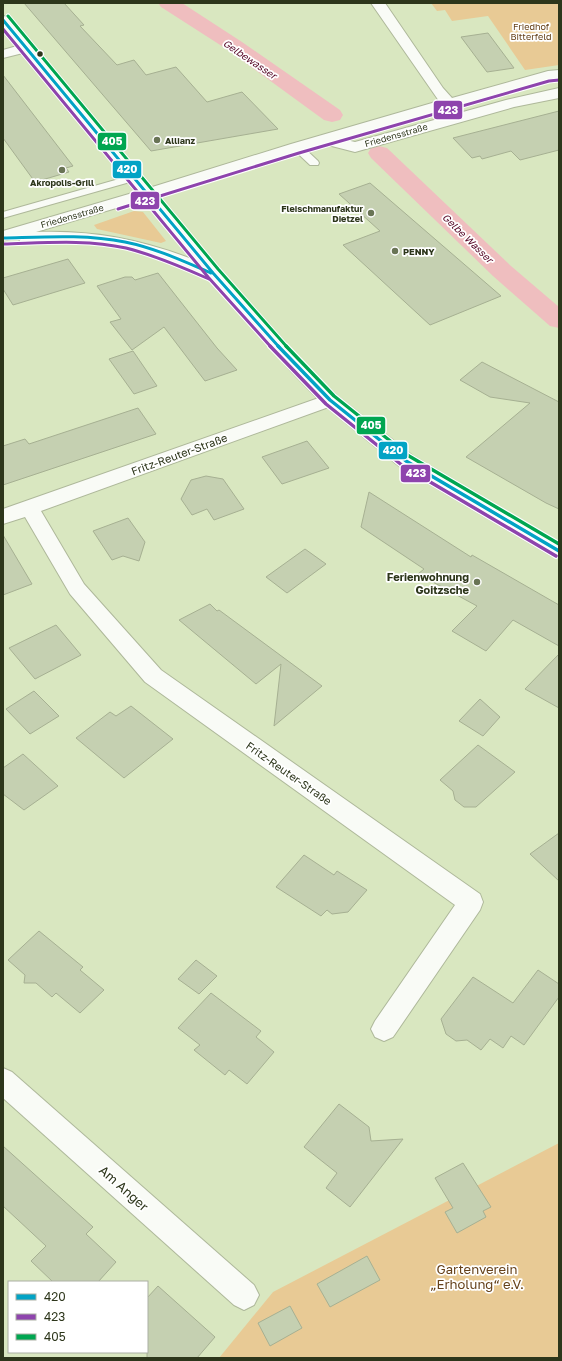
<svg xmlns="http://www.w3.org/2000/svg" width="562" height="1361" font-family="'Golos Text',sans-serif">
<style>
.green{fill:#e8ca95}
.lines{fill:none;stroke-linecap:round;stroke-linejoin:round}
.canal{fill:#efbebf;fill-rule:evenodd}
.building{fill:#c5d0b1;stroke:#a6b092}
.lane-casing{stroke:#aeb89a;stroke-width:2}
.street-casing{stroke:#aeb89a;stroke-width:2}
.primary-casing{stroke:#aeb89a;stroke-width:2}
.lane{fill:#f9fbf6;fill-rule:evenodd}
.street{fill:#f9fbf6;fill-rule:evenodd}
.primary{fill:#f9fbf6;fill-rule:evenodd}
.bus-1-far1-casing{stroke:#fff;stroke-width:5}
.bus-1-casing{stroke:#fff;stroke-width:6}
.bus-2-far1-casing{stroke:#fff;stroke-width:5}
.bus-2-casing{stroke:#fff;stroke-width:6}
.bus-3-far1-casing{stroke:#fff;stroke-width:5}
.bus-3-casing{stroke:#fff;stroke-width:6}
.bus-1-far1{stroke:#02a3c5;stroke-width:3}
.bus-1{stroke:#02a3c5;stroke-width:3.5}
.bus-2-far1{stroke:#8e44ad;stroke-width:3}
.bus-2{stroke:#8e44ad;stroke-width:3.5}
.bus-3-far1{stroke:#00a651;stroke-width:3}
.bus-3{stroke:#00a651;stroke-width:3.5}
.bus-dot{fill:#2d361b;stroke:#fff;stroke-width:1.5}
.poi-dot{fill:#697455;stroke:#fff;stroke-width:1.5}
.labels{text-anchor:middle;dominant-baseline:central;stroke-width:3.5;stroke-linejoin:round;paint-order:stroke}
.far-park-label{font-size:9px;fill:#65411a;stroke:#fff}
.far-street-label{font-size:9px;fill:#2d361b;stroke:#fff}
.far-poi-label{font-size:9px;font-weight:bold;fill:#2d361b;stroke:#fff;text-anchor:start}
.far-water-label{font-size:10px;font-style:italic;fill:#550626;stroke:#fff}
.street-label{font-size:11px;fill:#2d361b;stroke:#fff}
.poi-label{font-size:11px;font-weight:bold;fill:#2d361b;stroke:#fff;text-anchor:end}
.near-street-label{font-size:13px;fill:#2d361b;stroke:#fff}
.near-park-label{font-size:13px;fill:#65411a;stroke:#fff}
.line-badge{stroke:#fff;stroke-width:1.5}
.badge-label{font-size:11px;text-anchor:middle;font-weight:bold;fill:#fff}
</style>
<rect width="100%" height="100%" fill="#d9e7c0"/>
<g class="green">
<polygon points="431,3 559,3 559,65 525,70 488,16 452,21 445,10 437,11"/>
<polygon points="134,211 143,212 166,241 161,243 97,229 94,225"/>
<polygon points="559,1143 559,1358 219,1358 273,1292"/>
</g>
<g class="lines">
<g class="canal">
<polygon points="158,3 182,3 242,42 340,110 343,115 340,120 332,122 324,120 228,50 161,7"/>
<polygon points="379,146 387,148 511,266 559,307 559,328 550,326 493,276 371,158 368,153 371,148"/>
</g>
</g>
<g class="building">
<polygon points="24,3 64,3 84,25 80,26 117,65 134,60 146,75 176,67 207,102 242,92 278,129 151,151"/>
<polygon points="488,33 514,68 487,72 461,37"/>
<polygon points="3,75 73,166 66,168 69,172 35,182 3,138"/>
<polygon points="559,111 559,150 520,160 511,151 482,159 480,156 472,158 453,138"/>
<polygon points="370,183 501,296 430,325 343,245 380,231 339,194"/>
<polygon points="68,259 85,283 13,305 3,289 3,278"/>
<polygon points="158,273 217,348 237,370 205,381 164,327 132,350 110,322 121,319 97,286 125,277 132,277 135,280"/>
<polygon points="133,351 157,386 134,394 109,359"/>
<polygon points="482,362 559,402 559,509 546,503 466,457 530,403 490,397 460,380"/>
<polygon points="138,408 156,434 3,485 3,446 25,439 29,444"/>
<polygon points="307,441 329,468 282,484 262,457"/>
<polygon points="206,476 223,479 244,509 214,520 207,509 192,515 181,499 191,480"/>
<polygon points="369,492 471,557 472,555 559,605 559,646 513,620 486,651 452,631 477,606 418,574 424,569 361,527"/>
<polygon points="128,518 145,542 139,561 123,556 112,560 93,531"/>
<polygon points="3,535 32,584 3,595"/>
<polygon points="305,549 326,564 287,593 266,577"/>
<polygon points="210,604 217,611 219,610 322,686 274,726 281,664 256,684 179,620"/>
<polygon points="56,625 81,655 35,679 9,648"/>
<polygon points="559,654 559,708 525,689"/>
<polygon points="34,691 59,716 30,734 6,709"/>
<polygon points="480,699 500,717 483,736 459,721"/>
<polygon points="131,706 173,739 124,778 76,738 110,712 116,716"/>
<polygon points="478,745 515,772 476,807 464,807 455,800 453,791 440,780"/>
<polygon points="23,754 58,786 24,810 3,794 3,768"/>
<polygon points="559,833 559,881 530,854"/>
<polygon points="304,855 334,875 337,871 367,890 348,912 332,914 327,910 321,916 276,887"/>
<polygon points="39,931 83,967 80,970 104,990 80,1013 56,993 52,997 36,983 24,983 25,975 8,960"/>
<polygon points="196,960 217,976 199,994 178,979"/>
<polygon points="538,970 559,984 559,997 524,1045 511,1036 503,1048 490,1039 481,1050 467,1040 456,1041 446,1034 441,1019 473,977 513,1003"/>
<polygon points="211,993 261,1031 256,1037 274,1052 247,1084 229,1070 225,1075 194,1050 200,1045 178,1028"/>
<polygon points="339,1104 369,1127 371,1141 403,1139 350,1207 326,1188 337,1173 304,1147"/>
<polygon points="3,1146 93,1227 86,1234 116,1262 98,1282 53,1282 31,1261 46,1246 3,1206"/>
<polygon points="463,1163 491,1207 483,1211 486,1217 457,1233 445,1212 453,1208 435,1178"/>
<polygon points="367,1256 380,1280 330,1307 317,1284"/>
<polygon points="158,1286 215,1337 197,1358 147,1358 147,1298"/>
<polygon points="290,1306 302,1328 270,1346 258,1323"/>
</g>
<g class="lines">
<g class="lane-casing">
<g id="lane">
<polygon points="297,144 301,145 318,161 319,163 318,165 310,165 293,149 292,147 293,145"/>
<polygon points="133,175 137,176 138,178 137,180 3,218 3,212"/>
</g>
</g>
<g class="street-casing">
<g id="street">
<polygon points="371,3 385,3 443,88 452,98 548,71 559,70 559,78 549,79 342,139 355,142 506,100 559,88 559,98 514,107 355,152 324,144 146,199 140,197 23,53 3,58 3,50 17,46 3,29 3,16 8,17 149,188 291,144 439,101"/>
<polygon points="330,394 337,396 339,400 337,404 41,511 84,584 161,670 480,894 483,902 480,910 393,1037 384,1041 375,1037 371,1029 375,1021 455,905 145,682 70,594 25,517 3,524 3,509"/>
<polygon points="3,1068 12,1072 254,1285 259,1295 254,1305 244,1310 234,1305 3,1098"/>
</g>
</g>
<g class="primary-casing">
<path id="primary" d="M146 189 152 191 219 269 304 364 337 396 413 456 559 542V558L552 556 399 466 323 404 292 372 207 276 145 254 115 246 82 242H26L20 241 18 237 3 241V231ZM143 200 192 259C139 239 93 230 36 232Z"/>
</g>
<use href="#lane" class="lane"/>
<use href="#street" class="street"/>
<use href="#primary" class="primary"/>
<g class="bus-1-far1-casing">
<g id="bus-1-far1">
<polyline points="3,20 213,273 279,347"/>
<path d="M3 238C44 237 85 234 125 242 155 248 183 261 211 273"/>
</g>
</g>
<g class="bus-1-casing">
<polyline id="bus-1" points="278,346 330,400 406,461 559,551"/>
</g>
<g class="bus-2-far1-casing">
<g id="bus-2-far1">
<polyline points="3,29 208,277 271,347"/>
<polyline points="118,209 299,153 549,81 559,80"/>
<path d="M3 244C43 243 86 239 126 248 154 255 182 267 209 279"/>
</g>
</g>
<g class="bus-2-casing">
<polyline id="bus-2" points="270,346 326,404 403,466 556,556"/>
</g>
<g class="bus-3-far1-casing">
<polyline id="bus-3-far1" points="8,16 218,269 287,347"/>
</g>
<g class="bus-3-casing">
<polyline id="bus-3" points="286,346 334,396 409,456 559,544"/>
</g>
<use href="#bus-1-far1" class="bus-1-far1"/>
<use href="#bus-1" class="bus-1"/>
<use href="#bus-2-far1" class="bus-2-far1"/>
<use href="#bus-2" class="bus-2"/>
<use href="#bus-3-far1" class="bus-3-far1"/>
<use href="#bus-3" class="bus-3"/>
</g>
<circle class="bus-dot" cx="40" cy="54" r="3.5"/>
<g class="poi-dot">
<circle cx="157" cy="140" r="4"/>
<circle cx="62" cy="170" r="4"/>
<circle cx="371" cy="213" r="4"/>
<circle cx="395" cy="251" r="4"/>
<circle cx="477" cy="582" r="4"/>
</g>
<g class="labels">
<g class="far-park-label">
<text x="531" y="26">Friedhof<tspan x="531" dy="10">Bitterfeld</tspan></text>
</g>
<g class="far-street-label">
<text transform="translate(396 135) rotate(-16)">Friedensstraße</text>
<text transform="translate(72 216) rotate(-16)">Friedensstraße</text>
</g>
<g class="far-poi-label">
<text x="165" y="140">Allianz</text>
<text x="62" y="182" text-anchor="middle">Akropolis-Grill</text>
<text x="363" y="208" text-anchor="end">Fleischmanufaktur<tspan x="363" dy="10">Dietzel</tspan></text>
<text x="403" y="251">PENNY</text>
</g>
<g class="far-water-label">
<text transform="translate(250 59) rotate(34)">Gelbewasser</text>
<text transform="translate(468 238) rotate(44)">Gelbe Wasser</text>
</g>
<g class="street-label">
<text transform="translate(179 454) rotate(-20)">Fritz-Reuter-Straße</text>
<text transform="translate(289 773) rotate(35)">Fritz-Reuter-Straße</text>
</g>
<g class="poi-label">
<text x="469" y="576">Ferienwohnung<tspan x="469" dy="13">Goitzsche</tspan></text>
</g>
<g class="near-street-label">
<text transform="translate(124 1188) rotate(42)">Am Anger</text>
</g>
<g class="near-park-label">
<text x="477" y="1269">Gartenverein<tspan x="477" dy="15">„Erholung“ e.V.</tspan></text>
</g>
</g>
<g class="line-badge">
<rect x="433" y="100" width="30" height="20" rx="4" fill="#8e44ad"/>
<rect x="97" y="132" width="30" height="19" rx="4" fill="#00a651"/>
<rect x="112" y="160" width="30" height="19" rx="4" fill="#02a3c5"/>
<rect x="130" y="191" width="30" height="19" rx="4" fill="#8e44ad"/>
<rect x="356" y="416" width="30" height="19" rx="4" fill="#00a651"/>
<rect x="378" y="441" width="30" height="19" rx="4" fill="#02a3c5"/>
<rect x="400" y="464" width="31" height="19" rx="4" fill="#8e44ad"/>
</g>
<g class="badge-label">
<text x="448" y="114">423</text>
<text x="112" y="145">405</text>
<text x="127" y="173">420</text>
<text x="145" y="205">423</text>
<text x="371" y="429">405</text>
<text x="393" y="454">420</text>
<text x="416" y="477">423</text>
</g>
<rect width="562" height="1361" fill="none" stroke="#2d361b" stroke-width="8"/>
<rect x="8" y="1281" width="140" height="72" fill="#ffffff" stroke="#abafa4"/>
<rect x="16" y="1294" width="20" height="6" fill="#02a3c5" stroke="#abafa4"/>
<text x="44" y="1301" font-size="12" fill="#2d361b">420</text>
<rect x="16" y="1314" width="20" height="6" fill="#8e44ad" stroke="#abafa4"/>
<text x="44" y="1321" font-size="12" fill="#2d361b">423</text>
<rect x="16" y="1334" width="20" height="6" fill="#00a651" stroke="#abafa4"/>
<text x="44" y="1341" font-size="12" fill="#2d361b">405</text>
</svg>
